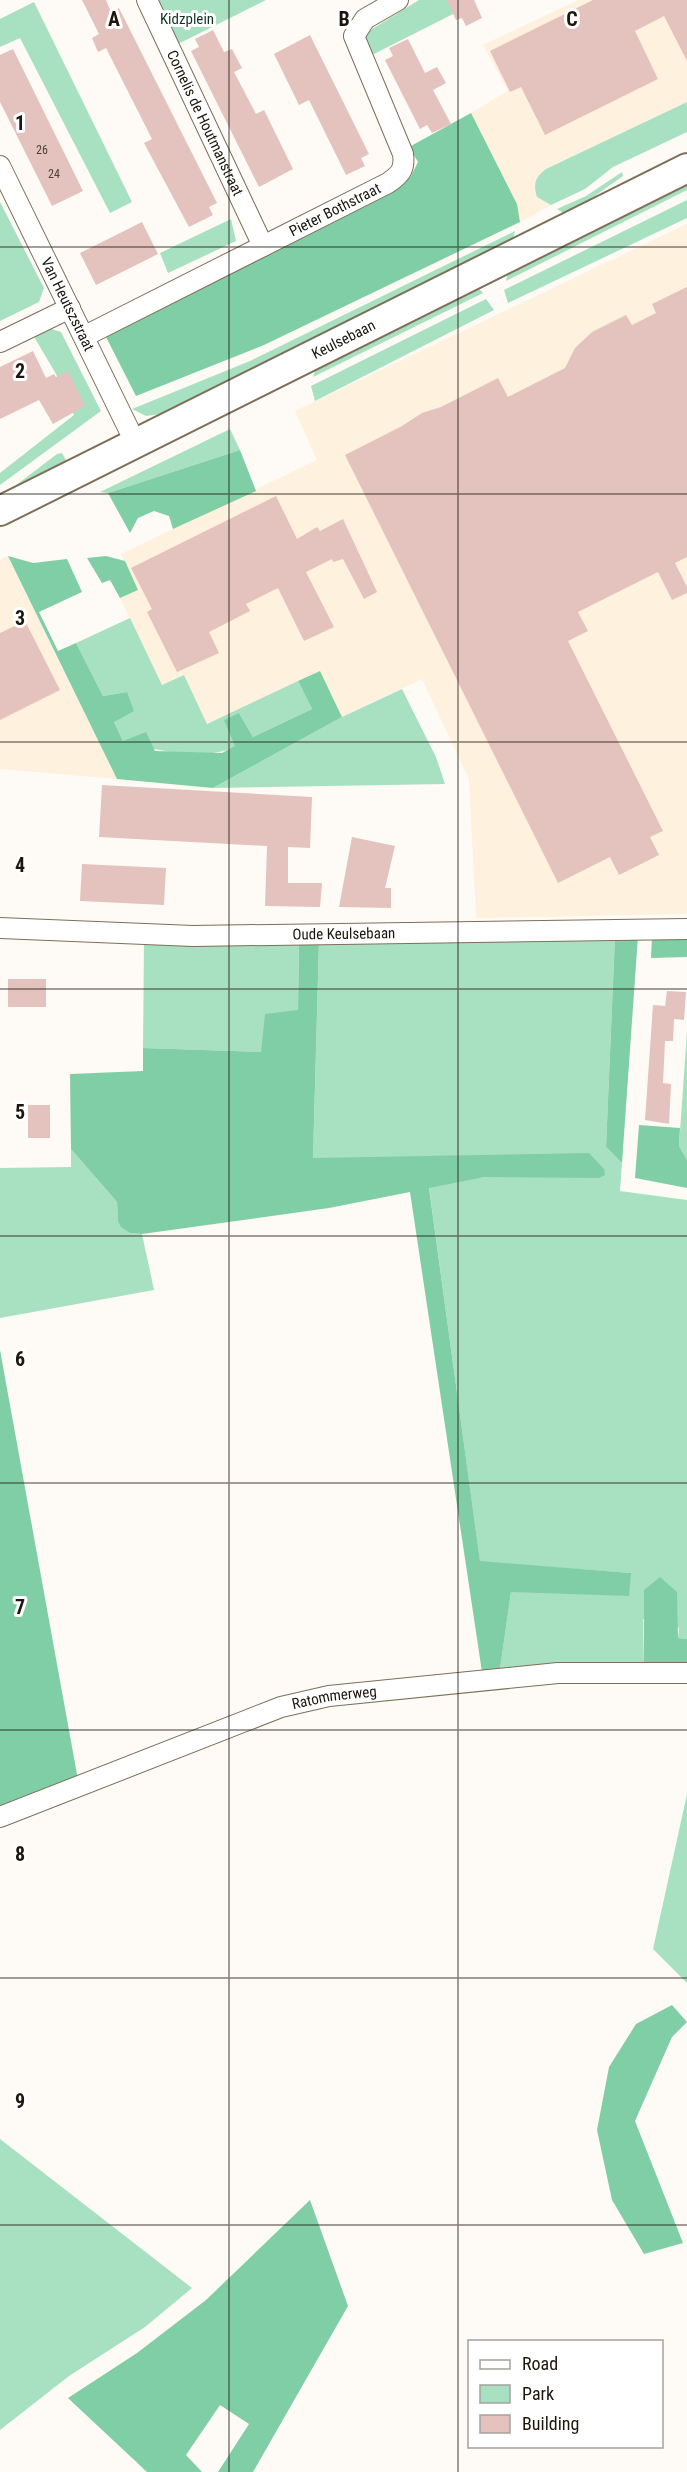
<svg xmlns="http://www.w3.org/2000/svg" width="687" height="2472" font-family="'Roboto Condensed',sans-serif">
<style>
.built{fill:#fef1dd}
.green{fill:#a8e1c2}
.forest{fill:#80cea6}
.building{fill:#e4c2be}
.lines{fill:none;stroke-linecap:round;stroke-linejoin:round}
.street-casing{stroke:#7e6f58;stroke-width:22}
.secondary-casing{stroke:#7e6f58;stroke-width:32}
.street{stroke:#fff;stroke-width:20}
.secondary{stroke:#fff;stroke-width:28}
.grid{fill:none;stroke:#1c160d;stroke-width:1.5;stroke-opacity:0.55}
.labels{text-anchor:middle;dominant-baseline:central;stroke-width:6;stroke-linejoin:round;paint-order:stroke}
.number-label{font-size:12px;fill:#4e4139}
.park-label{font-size:15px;fill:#103323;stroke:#fff}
.street-label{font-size:15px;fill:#1c160d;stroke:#fff}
.grid-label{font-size:20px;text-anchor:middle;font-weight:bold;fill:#1c160d;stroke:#fff;stroke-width:6;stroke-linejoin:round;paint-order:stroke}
</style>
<rect width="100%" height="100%" fill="#fefaf5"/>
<g class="built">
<polygon points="578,0 687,0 687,102 546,169 537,197 551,205 520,222 517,204 471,113 508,91 483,45"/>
<polygon points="687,224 687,914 476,918 469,779 422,679 342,717 320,671 207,724 184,675 162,686 120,598 138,590 121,554 317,460 295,411"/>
<polygon points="8,556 117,779 0,769 0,560"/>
</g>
<g class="green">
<polygon points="156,0 266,0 178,44"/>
<polygon points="419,0 452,0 459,11 370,56 364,34"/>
<polygon points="34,2 132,202 110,213 20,38 0,47 0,19"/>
<path d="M687 102V132L613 167 585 189 551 205 537 197C533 184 535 177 546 169Z"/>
<polygon points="622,172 623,176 589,200 590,204 565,214 557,209 586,196"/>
<polygon points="687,181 687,190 506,281 509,269"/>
<polygon points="687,200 687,218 508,303 504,290"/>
<polygon points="0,202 44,288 39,302 0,321"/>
<polygon points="231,219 236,241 168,273 160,253"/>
<polygon points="515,231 512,243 161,414 146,416 132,409 250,361"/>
<polygon points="469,289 479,289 483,293 313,377 317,366"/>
<polygon points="486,299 494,310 315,401 311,386"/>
<polygon points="48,328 61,332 101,411 0,485 0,473 74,415 56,374 33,335"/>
<polygon points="230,429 240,450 108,493 100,492"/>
<polygon points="62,453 67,462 0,497 0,493 15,486 57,454"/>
<path d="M130 618 162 685 184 675 207 724 298 681 312 709 253 737 239 713 235 747C205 761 155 751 123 741L114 722 127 692 103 696 76 643Z"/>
<polygon points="402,689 436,757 445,784 213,788 342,717"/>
<polygon points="615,936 606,1147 622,1163 620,1191 687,1200 687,1639 678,1638 679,1628 643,1619 644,1664 500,1669 511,1592 631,1573 480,1562 429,1187 485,1177 531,1175 313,1158 319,942"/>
<polygon points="144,940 299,943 298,1011 261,1052 143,1048"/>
<polygon points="687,1031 687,1160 679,1146"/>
<polygon points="71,1149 117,1202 118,1220 130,1233 142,1234 154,1290 0,1318 0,1168 71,1167"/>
<polygon points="687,1794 687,1983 653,1949"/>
<polygon points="0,2139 192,2288 145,2327 69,2376 0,2430"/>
</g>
<g class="forest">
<polygon points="471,113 517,204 520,222 264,345 136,396 104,333 402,185 411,176 418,162 409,147"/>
<polygon points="240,450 256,491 173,529 169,516 154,511 138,518 130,533 108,493"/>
<polygon points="8,556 33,563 67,559 82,592 39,612 58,651 76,643 103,696 127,692 134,711 114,722 123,741 146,732 155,751 222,753 235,746 224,720 239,713 253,737 312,709 298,681 320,671 342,717 213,788 117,779"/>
<polygon points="106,556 125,561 138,590 120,598 110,580 102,583 87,558"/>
<polygon points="615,936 638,936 622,1163 606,1147"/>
<polygon points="652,936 687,936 687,957 651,958"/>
<polygon points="319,942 313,1158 589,1153 604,1169 605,1175 599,1178 485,1177 429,1188 480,1561 631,1573 629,1596 511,1592 500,1669 482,1672 410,1192 329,1208 142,1234 130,1233 121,1227 118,1221 117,1202 71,1149 70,1074 143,1071 143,1048 261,1052 265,1014 298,1010 299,943"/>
<polygon points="639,1125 680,1128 679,1146 687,1160 687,1188 635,1178"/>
<polygon points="0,1350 78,1780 0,1809"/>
<polygon points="660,1577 677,1592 678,1638 687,1639 687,1664 644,1664 644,1590"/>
<polygon points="672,2005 687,2022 672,2037 635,2121 683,2243 644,2254 612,2200 597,2130 609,2067 636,2024"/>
<polygon points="310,2200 348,2306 253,2472 218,2472 249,2424 220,2405 186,2455 202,2472 147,2472 68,2398 137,2353 206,2300"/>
</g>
<g class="building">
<polygon points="82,0 106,0 111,12 119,8 217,203 209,207 213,215 189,227 144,143 152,139 106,48 98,52 92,38 99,34"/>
<polygon points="447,0 474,0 482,18 466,26 462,18 456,20"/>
<polygon points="593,0 687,0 687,61 664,16 635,31 658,79 545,135 521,87 510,92 490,51"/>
<polygon points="213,30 224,52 232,49 242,68 234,72 256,114 264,110 293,169 259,187 191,51 199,47 195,39"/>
<polygon points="310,35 369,154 361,158 365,166 346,175 309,100 299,105 274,54"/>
<polygon points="408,39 425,73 437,67 446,83 433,90 451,124 432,133 427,125 420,129 385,60 393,56 389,48"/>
<polygon points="13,49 83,191 52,206 0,102 0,55"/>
<polygon points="142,222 158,254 96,285 80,253"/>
<polygon points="687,287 687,557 675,563 687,587 687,593 672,600 658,572 578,612 588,631 568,641 663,831 650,837 659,855 619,875 610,857 558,883 345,455 402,426 422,413 441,407 498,378 508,397 565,368 575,348 592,332 626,315 632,325 656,313 652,304"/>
<polygon points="33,351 46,378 54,374 56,377 68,371 85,406 53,424 39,400 0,419 0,367"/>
<polygon points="276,496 297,539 317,527 320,531 343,519 377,592 364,599 343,559 333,562 332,559 306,572 334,627 304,641 278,588 246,604 250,611 209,632 219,653 177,672 147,612 152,609 131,568"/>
<polygon points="25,621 60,690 0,720 0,633"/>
<polygon points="102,785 312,797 310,848 288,847 288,883 322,883 320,907 265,906 267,846 99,837"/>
<polygon points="352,837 395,846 385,888 391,888 391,908 339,907"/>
<polygon points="82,864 166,868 164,905 80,901"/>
<rect x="8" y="979" width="38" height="28"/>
<polygon points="667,991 686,992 684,1020 674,1019 673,1041 665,1041 663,1083 671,1084 669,1124 645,1120 653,1005 665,1006"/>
<rect x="28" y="1105" width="22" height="33"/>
</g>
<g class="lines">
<g class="street-casing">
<g id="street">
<path id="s1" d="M147 0 263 246"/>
<path id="s2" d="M0 166 135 442"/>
<path id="s3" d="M85 336 388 183C401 174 405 169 403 154L354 36 365 19 398 0"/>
<polyline points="0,342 70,308"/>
<path id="s4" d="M0 928 193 936 687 929"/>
<path id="s5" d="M0 1817 281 1707 329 1696 558 1673H687"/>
</g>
</g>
<g class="secondary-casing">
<g id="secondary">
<path id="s6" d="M0 511 687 168"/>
</g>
</g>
<use href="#street" class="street"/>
<use href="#secondary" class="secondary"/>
</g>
<path class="grid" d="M229 0V2472M458 0V2472M0 247H687M0 494H687M0 742H687M0 989H687M0 1236H687M0 1483H687M0 1730H687M0 1978H687M0 2225H687"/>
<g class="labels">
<g class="number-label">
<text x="42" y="150">26</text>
<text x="54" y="174">24</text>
</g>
<g class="park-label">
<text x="187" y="19">Kidzplein</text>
</g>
<g class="street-label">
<text stroke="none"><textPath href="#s1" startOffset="136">Cornelis de Houtmanstraat</textPath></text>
<text stroke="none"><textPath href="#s3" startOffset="280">Pieter Bothstraat</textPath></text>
<text stroke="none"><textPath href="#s2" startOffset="154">Van Heutszstraat</textPath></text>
<text stroke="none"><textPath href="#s6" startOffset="384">Keulsebaan</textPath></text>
<text stroke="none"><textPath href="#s4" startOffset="344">Oude Keulsebaan</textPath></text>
<text stroke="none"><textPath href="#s5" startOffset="356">Ratommerweg</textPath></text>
</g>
</g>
<g class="grid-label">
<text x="114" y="26">A</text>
<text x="344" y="26">B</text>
<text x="572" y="26">C</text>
<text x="20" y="130">1</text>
<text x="20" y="378">2</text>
<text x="20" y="625">3</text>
<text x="20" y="872">4</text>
<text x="20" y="1119">5</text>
<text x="20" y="1366">6</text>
<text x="20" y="1614">7</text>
<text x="20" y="1861">8</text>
<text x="20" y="2108">9</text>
</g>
<rect x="468" y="2340" width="195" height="108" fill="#ffffff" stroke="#a4a29e" stroke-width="1.5"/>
<rect x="480" y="2360" width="30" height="9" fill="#ffffff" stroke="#a4a29e" stroke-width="1.5"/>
<text x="522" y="2370" font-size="18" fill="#1c160d">Road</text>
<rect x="480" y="2385" width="30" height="18" fill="#a8e1c2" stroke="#a4a29e" stroke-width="1.5"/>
<text x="522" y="2400" font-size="18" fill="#1c160d">Park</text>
<rect x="480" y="2415" width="30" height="18" fill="#e4c2be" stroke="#a4a29e" stroke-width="1.5"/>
<text x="522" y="2430" font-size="18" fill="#1c160d">Building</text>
</svg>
